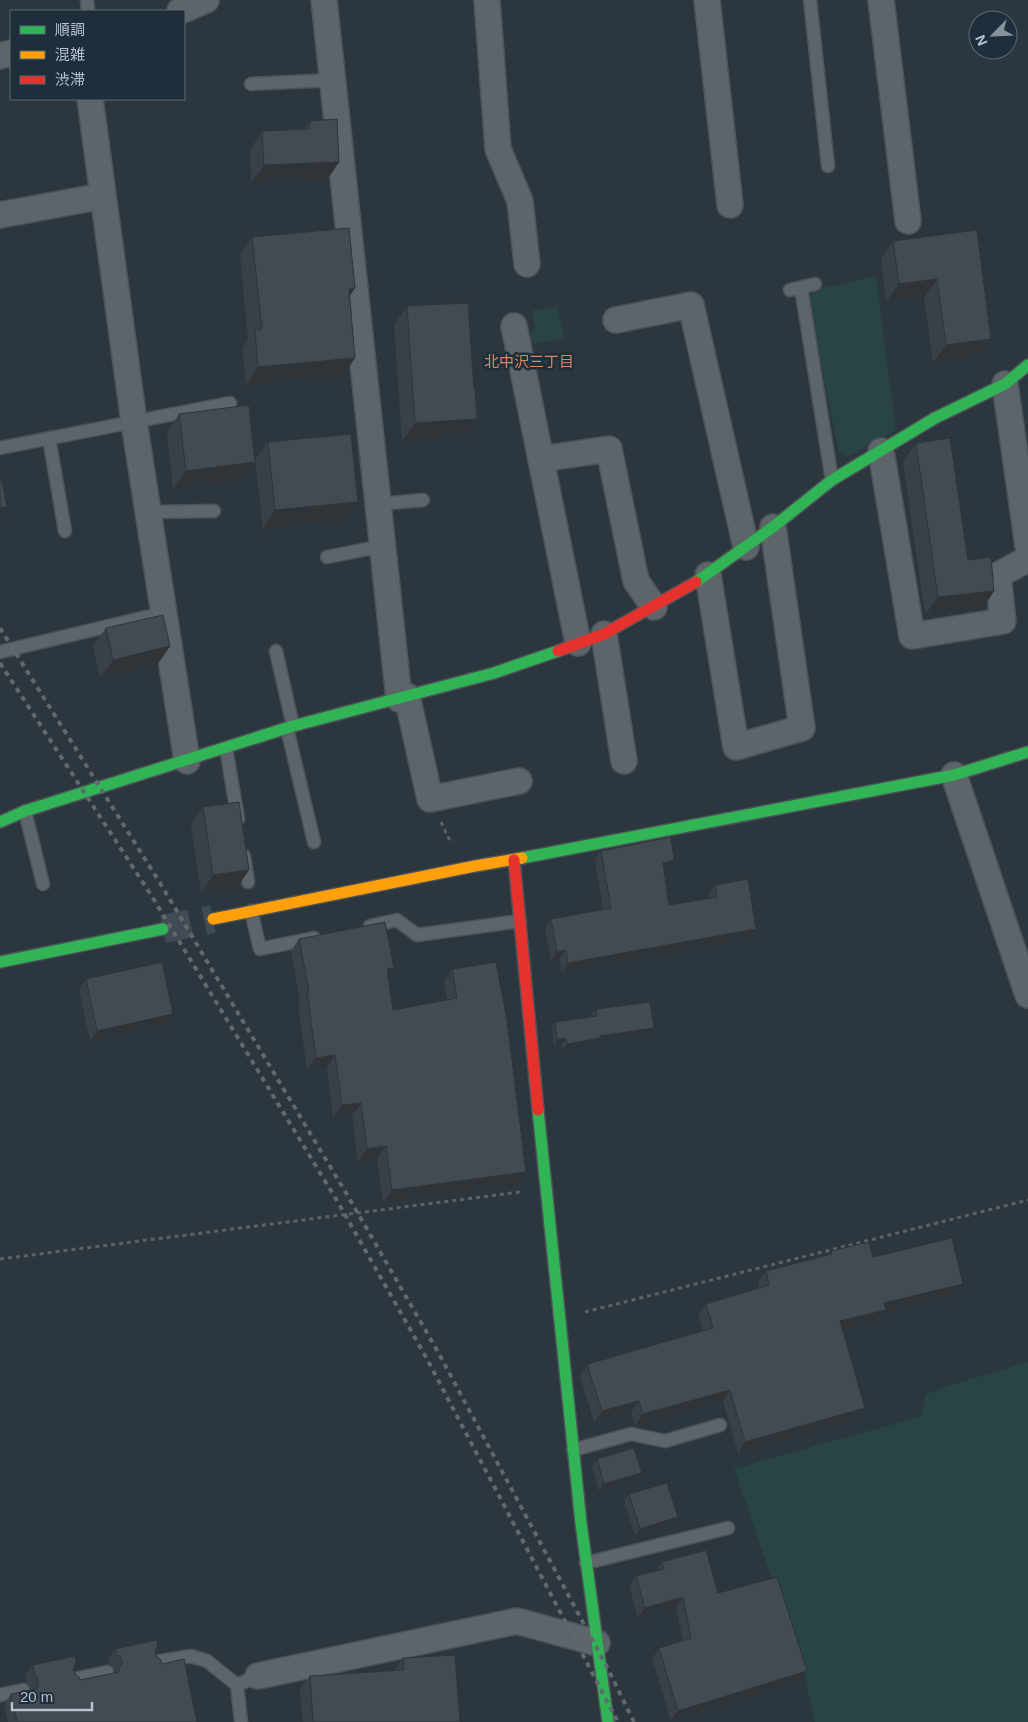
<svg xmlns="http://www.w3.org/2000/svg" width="1028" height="1722" font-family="Arial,'Noto Sans JP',sans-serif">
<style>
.green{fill:#284444}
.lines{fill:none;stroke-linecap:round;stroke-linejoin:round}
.secondary-tunnel{stroke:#414b54;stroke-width:28;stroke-dasharray:28 14;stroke-linecap:butt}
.lane-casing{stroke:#4b5258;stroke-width:15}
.street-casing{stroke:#4b5258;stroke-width:28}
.fast-casing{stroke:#4b5258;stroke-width:14}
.slow-casing{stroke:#4b5258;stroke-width:14}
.jam-casing{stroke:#4b5258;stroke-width:14}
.path{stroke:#5b6368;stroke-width:3;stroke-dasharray:4 4;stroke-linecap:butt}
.lane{stroke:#5d646a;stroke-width:12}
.street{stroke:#5d646a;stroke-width:25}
.fast{stroke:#30b455;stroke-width:11}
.slow{stroke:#ff9f0a;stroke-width:11}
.jam{stroke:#e5322d;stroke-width:11}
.rail{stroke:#61686f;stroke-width:4;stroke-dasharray:5 5;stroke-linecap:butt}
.wall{fill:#3a4047}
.shaded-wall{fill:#2f3439}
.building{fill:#434b52;stroke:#2f3439}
.labels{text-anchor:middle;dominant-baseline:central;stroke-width:5;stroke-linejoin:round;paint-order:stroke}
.neighbourhood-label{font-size:15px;fill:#df8461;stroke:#1e2e3a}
</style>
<rect width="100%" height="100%" fill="#2c363e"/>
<g class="green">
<polygon points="876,276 896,430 848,457 839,453 808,299 815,290"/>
<polygon points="557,306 565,338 531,344 528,337 535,328 532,311"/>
<polygon points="1028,1362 1028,1722 815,1722 804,1673 734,1469 922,1416 925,1395 947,1386"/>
</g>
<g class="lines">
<polyline class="secondary-tunnel" points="163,929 213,919"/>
<g class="lane-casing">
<g id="lane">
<polyline points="87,0 88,11"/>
<polyline points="810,0 828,166"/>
<polyline points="251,84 333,80"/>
<polyline points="801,288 832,480"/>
<polyline points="790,290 815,284"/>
<polyline points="49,438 65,531"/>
<polyline points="0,448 230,403"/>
<polyline points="379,504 423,500"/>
<polyline points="148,512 214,511"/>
<polyline points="327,557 383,546"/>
<polyline points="276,651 293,726"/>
<polyline points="0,652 163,613"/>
<polyline points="287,728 314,842"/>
<polyline points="226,748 238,819"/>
<polyline points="25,811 43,884"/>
<polyline points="244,856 248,882"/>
<polyline points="251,911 260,949 314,938"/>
<polyline points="370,926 397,920 417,935 520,921"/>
<polyline points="573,1450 631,1434 665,1441 720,1425"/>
<polyline points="586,1563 728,1528"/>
<polyline points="156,1662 191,1656 207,1661 237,1685"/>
<polyline points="74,1679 107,1672"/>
<polyline points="0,1695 23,1690"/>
<polyline points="241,1722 237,1685 258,1676"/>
</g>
</g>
<g class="street-casing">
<g id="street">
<polyline points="324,0 399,699"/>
<polyline points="487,0 498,149 520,201 527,264"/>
<polyline points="707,0 730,205"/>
<polyline points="881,0 908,221"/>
<polyline points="180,11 206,0"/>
<polyline points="0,56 11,53"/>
<polyline points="90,99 134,422 187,761"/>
<polyline points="0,215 103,196"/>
<polyline points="616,320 691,305 746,547"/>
<polyline points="514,326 578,643"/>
<polyline points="1005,384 1028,546"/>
<polyline points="881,451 912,636 1003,621 998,575 1028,559"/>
<polyline points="541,459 609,449 636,581 654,607"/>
<polyline points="708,575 736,747 802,728 773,527"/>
<polyline points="604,634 624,761"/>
<polyline points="407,696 430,799 519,781"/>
<polyline points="954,775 1028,995"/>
<polyline points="258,1676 517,1621 597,1643"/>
</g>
</g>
<g class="fast-casing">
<g id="fast">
<polyline points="696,582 773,527 832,480 935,418 1005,384 1028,365"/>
<polyline points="0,822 25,811 293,726 494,673 558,651"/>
<polyline points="522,858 954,775 1028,752"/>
<polyline points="0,962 163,929"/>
<polyline points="538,1110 581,1523 608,1722"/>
</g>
</g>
<g class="slow-casing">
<polyline id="slow" points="213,919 475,866 522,858"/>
</g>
<g class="jam-casing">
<g id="jam">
<polyline points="558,651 604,634 696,582"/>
<polyline points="514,860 538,1110"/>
</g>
</g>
<g class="path">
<polyline points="441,822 450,841 453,842"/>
<polyline points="0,1259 520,1192"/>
<polyline points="585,1312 1028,1200"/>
</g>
<use href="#lane" class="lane"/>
<use href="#street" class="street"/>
<use href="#fast" class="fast"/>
<use href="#slow" class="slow"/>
<use href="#jam" class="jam"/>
<g class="rail">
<polyline points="0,628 160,883 349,1198 438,1352 608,1669 634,1722"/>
<polyline points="0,663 151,895 339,1204 427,1359 618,1722"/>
</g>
</g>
<g class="wall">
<polygon points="310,121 327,180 251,183 250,150 262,131 304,129"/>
<polygon points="977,230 978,357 933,363 924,297 886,302 881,259 893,241"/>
<polygon points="252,237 355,288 350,296 343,376 246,385 242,348 248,339 240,255"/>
<polygon points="407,306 474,388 477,419 464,437 402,441 394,324"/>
<polygon points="179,414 255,462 242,480 173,489 167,432"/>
<polygon points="268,442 345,520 263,529 255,460"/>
<polygon points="916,443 968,560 994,591 982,609 925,615 903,461"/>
<polygon points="106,628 170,646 157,665 100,678 93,646"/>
<polygon points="203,807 237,888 201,893 191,825"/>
<polygon points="601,851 674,860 668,870 664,871 669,905 709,898 708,895 715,885 756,929 750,939 562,972 559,959 551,961 545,929 551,919 603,910 595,860"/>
<polygon points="299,939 394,968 388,976 393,1010 447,1000 444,981 452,969 518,1185 383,1202 377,1158 358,1161 352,1115 333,1118 327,1068 307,1070 298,1003 300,1001 291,951"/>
<polygon points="86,979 166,1024 90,1041 79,989"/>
<polygon points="596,1009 654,1028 650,1033 599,1040 597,1043 563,1050 562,1044 554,1045 552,1027 555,1022 593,1017 592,1014"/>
<polygon points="831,1251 873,1257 963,1284 955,1295 883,1313 878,1321 843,1329 865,1408 857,1419 738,1453 723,1401 635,1426 631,1412 594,1423 581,1379 580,1375 588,1364 703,1331 698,1315 706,1304 759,1288 758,1282 766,1271 828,1255"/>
<polygon points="597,1459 642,1473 637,1480 599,1491 592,1466"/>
<polygon points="629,1494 678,1517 673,1524 635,1536 624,1501"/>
<polygon points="662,1562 718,1593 800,1681 671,1721 652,1659 659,1648 683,1641 676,1607 638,1618 629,1586 636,1576 656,1571"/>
<polygon points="115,1649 156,1649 155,1654 197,1722 8,1722 4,1705 11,1694 31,1690 31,1689 27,1683 25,1675 33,1665 73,1670 80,1680 115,1673 115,1671 113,1666 109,1664 108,1659"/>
<polygon points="403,1658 460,1722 303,1722 300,1689 310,1676 394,1671"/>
</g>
<g class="shaded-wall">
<polygon points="339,162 327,180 251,183 264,165"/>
<polygon points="937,279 924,297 886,302 899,284"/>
<polygon points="355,288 342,306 349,289"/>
<polygon points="991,339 978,357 933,363 946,345"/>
<polygon points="355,358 343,376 246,385 258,367"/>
<polygon points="477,419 464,437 402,441 415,423"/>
<polygon points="255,462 242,480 173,489 186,471"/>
<polygon points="358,502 345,520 263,529 275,510"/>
<polygon points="7,507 0,517 0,508"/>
<polygon points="994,591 982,609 925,615 938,597"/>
<polygon points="170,646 157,665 100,678 113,660"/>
<polygon points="674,860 668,870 656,872 663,863"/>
<polygon points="249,870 237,888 201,893 213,875"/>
<polygon points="756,929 750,939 562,972 568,963"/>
<polygon points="566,950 559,959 551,961 557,952"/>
<polygon points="394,968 385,980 387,969"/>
<polygon points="173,1014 166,1024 90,1041 97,1031"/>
<polygon points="654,1028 650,1033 599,1040 597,1043 563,1050 567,1044 600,1036"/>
<polygon points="557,1039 566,1039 562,1044 554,1045"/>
<polygon points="335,1055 327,1068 307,1070 316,1058"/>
<polygon points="361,1103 352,1115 333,1118 342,1105"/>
<polygon points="386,1146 377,1158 358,1161 367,1149"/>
<polygon points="526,1172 518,1185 383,1202 392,1190"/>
<polygon points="963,1284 955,1295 883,1313 878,1321 832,1332 840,1321 884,1303"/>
<polygon points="730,1390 723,1401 635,1426 643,1414"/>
<polygon points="639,1401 631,1412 594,1423 602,1411"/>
<polygon points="865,1408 857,1419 738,1453 745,1442"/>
<polygon points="642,1473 637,1480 599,1491 604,1484"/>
<polygon points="678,1517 673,1524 635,1536 640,1529"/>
<polygon points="683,1597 676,1607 638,1618 645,1608"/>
<polygon points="807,1671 800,1681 671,1721 678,1711"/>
</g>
<g class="building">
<polygon points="337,119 339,162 264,165 262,131 310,129 310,121"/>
<polygon points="349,228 355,288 349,289 355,358 258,367 255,330 262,329 252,237"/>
<polygon points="977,230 991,339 946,345 937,279 899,284 893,241"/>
<polygon points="468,303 474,388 475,388 477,419 415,423 407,306"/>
<polygon points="249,405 255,462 186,471 179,414"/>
<polygon points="351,434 358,502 275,510 268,442"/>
<polygon points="950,438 968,560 991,557 994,591 938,597 916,443"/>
<polygon points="0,471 7,507 0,508"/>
<polygon points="163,615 170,646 113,660 106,628"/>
<polygon points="239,802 249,870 213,875 203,807"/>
<polygon points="671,837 674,860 663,863 669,905 717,897 715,885 748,879 756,929 568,963 566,950 557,952 551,919 611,908 601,851"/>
<polygon points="385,922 394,968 387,969 393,1010 457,998 452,969 496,962 507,1020 526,1172 392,1190 386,1146 367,1149 361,1103 342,1105 335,1055 316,1058 307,991 309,991 299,939"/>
<polygon points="162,962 173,1014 97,1031 86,979"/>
<polygon points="650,1002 654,1028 600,1036 601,1038 567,1044 566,1039 557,1039 555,1022 597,1016 596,1009"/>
<polygon points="952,1238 963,1284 884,1303 886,1310 840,1321 865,1408 745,1442 730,1390 643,1414 639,1401 602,1411 588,1368 588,1364 713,1328 706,1304 769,1285 766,1271 832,1254 831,1251 869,1242 873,1257"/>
<polygon points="634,1448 642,1473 604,1484 597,1459"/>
<polygon points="667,1483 678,1517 640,1529 629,1494"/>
<polygon points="706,1550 718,1593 777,1577 807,1671 678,1711 659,1648 691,1638 683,1597 645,1608 636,1576 664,1569 662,1562"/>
<polygon points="157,1640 158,1645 156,1649 155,1654 161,1660 162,1664 184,1659 197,1722 17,1722 11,1694 37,1689 38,1679 34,1673 33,1665 75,1656 76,1662 73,1670 76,1675 79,1677 80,1680 119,1672 119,1668 122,1665 122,1661 120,1656 116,1654 115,1649"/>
<polygon points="455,1655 460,1722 313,1722 310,1676 404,1670 403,1658"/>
</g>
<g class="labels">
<g class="neighbourhood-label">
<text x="529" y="361">北中沢三丁目</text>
</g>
</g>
<rect x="10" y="10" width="175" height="90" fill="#1e2e3a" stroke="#5b6a75"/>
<rect x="20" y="26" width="25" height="8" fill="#30b455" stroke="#5b6a75"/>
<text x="55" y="35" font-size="15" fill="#b7c3ce">順調</text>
<rect x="20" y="51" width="25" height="8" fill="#ff9f0a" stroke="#5b6a75"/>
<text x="55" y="60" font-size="15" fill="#b7c3ce">混雑</text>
<rect x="20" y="76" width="25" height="8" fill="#e5322d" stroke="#5b6a75"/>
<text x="55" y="85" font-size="15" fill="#b7c3ce">渋滞</text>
<g transform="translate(993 35) rotate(246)"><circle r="24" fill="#1e2e3a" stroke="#5b6a75"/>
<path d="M0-4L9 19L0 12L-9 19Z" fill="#86929c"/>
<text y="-8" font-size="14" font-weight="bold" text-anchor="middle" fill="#b7c3ce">N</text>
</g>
<path d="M12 1702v8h80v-8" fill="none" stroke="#b7c3ce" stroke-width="2.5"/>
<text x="20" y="1702" font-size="15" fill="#b7c3ce" stroke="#1e2e3a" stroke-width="4" paint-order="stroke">20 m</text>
</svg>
